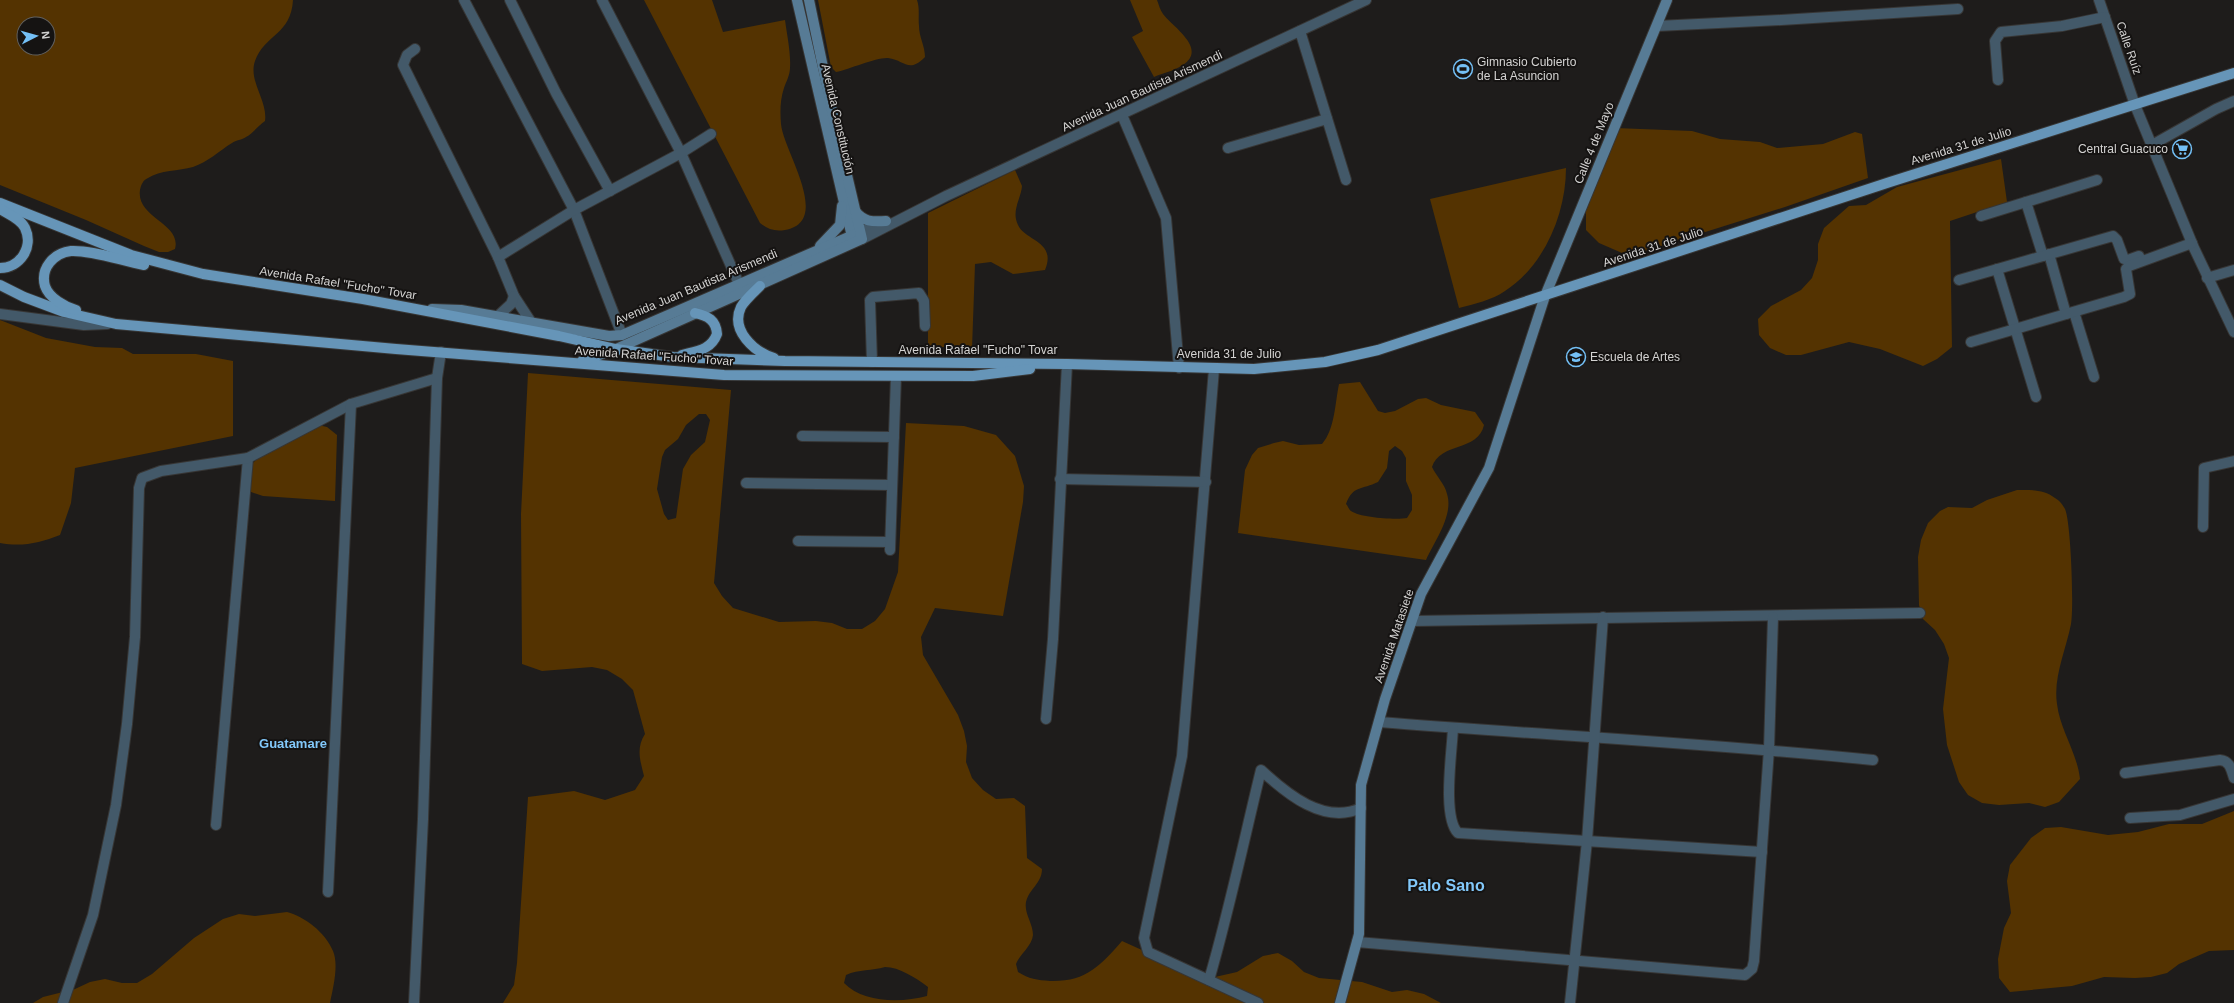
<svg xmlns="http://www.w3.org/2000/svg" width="2234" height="1003" font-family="Helvetica,sans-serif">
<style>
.green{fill:#543301;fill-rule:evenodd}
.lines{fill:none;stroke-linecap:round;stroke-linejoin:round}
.street-casing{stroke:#373635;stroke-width:12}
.secondary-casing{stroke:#373635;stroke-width:12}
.primary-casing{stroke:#373635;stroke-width:12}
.street{stroke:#435969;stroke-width:10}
.secondary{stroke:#577b95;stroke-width:10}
.primary{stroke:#6695b8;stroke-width:10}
.labels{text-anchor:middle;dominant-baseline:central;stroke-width:4;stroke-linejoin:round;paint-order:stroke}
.street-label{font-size:12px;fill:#d4d3d2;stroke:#151312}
.poi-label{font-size:12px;fill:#d4d3d2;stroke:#151312;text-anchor:start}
.neighbourhood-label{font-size:13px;font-weight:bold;fill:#82c8fa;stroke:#151312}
.district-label{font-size:16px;font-weight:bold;fill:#82c8fa;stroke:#151312}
</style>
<rect width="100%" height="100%" fill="#1e1c1b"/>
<g class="green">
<path d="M0 0H293C291 35 265 34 255 61 248 81 268 101 265 121 258 126 253 133 246 137 242 140 236 140 232 143 219 151 208 162 193 167 179 171 160 170 148 178 143 180 141 185 140 190 136 218 182 223 175 249L168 252H159L144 246 86 220 0 185ZM24 24H48V48H24Z"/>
<path d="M644 0H712L723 32 785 20C787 35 791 53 790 68 790 75 786 82 784 88 780 100 780 112 781 124 783 150 833 222 785 230 775 232 767 229 760 223Z"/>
<path d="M818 0H917C920 9 918 17 919 26 919 37 925 46 925 57 908 74 905 60 888 58 877 57 850 69 836 72L831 67Z"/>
<path d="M1130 0H1157C1159 5 1160 10 1163 14 1173 27 1208 49 1183 65 1174 71 1163 73 1154 77L1132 37 1143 31Z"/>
<polygon points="1615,128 1692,131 1720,139 1760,142 1777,148 1823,144 1855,132 1862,134 1868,178 1785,207 1629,256 1599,243 1586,230 1586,205"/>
<polygon points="2001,159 2007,202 1950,221 1952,347 1937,359 1923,366 1880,349 1849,342 1801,355 1786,355 1770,348 1759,335 1758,319 1771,306 1801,290 1812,278 1818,260 1818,244 1824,228 1849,206 1866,205 1897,187"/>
<path d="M1566 168C1566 213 1545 265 1505 291 1492 300 1474 304 1459 308L1430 199Z"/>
<path d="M1015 170 1022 186C1021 199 1011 211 1018 225 1025 241 1057 241 1045 270L1013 274 991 262 975 264 972 349 928 346V213Z"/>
<path d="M0 320 46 338 95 347 122 348 133 354H196L233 361V436L75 468 71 503 60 535C40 543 22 547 0 543Z"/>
<path d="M528 373 731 390 714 583 722 596 733 608 779 622 816 621 832 623 847 629H862L875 621 885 609 898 572 906 423 964 426 996 435 1015 456 1024 486 1023 502 1003 616 935 608 921 637 923 655 958 715 964 731 967 746 966 762 972 778 983 790 996 799 1014 798 1025 806 1027 858 1042 869C1042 883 1029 889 1026 902 1024 914 1033 923 1033 935 1032 946 1020 954 1016 964L1018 972C1029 979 1037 980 1050 981 1086 982 1100 966 1122 941L1206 979 1237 972 1263 956 1278 953 1292 961 1304 972 1319 978 1362 982 1392 992 1407 990 1424 994 1441 1003H503L514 985 517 963 528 797 574 791 605 800 635 790 644 776C640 760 636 748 645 734L633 690 622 679 607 670 592 667 542 671 522 664 521 514ZM699 414H706L710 420 705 442 691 455 683 469 676 518 668 520 664 514 657 489 662 457 665 450 678 439 686 425ZM885 967C899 967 916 978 928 987L927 996C901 1003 863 1003 844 983L846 975C859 969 872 971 885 967Z"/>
<path d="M1360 382 1378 411 1385 413 1395 411 1418 399 1426 398 1441 405 1475 412 1484 425C1478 452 1440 442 1432 467 1436 476 1445 484 1447 494 1454 515 1434 542 1426 560L1238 533 1245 470 1252 455 1258 448 1274 443 1283 441 1299 445 1322 444C1335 429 1335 403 1339 384ZM1395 446 1402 451 1406 458V481L1412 495V510L1407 518C1397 520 1361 518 1351 511 1349 510 1348 506 1346 504 1353 485 1362 490 1378 482L1387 468 1389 451Z"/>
<polygon points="318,425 327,427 337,435 335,501 263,496 251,492 248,487 252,464 268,448"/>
<path d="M2017 490C2030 490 2044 489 2055 498 2059 500 2063 505 2065 509 2071 522 2074 608 2071 624 2066 650 2053 677 2057 704 2060 730 2077 752 2080 779L2059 802 2045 807 2029 803 1999 805 1982 803 1968 795 1959 782 1947 745 1943 709 1949 658 1944 644 1935 630 1923 619 1919 605 1918 557 1921 540 1928 523 1940 511 1948 507 1972 508 1987 500Z"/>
<polygon points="2234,811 2234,950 2209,951 2179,964 2167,973 2151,977 2135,978 2104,977 2072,986 2010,992 1999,978 1998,959 2004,928 2011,913 2007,881 2010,865 2031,838 2045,828 2061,827 2108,835 2138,832 2169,824 2202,824"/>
<path d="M287 912C305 917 325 932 333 951 339 965 333 988 330 1003H33L43 997 75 989 90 982 105 979 122 983H137L152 974 194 938 223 919 239 914 255 916Z"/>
</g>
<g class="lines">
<g class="street-casing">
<g id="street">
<polyline points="464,0 574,210 622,335"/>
<polyline points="510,0 556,93 610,191"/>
<polyline points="602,0 681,153 739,284"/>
<polyline points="2099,0 2135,105 2194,248 2234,332"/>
<polyline points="1657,26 1781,20 1958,9"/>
<polyline points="1300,31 1346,180"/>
<polyline points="415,49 407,55 403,65 498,257 514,296 531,322"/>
<polyline points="1998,80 1995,41 2001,32 2062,26 2105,17"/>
<polyline points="1122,115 1166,218 1179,368"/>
<polyline points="2152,145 2216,109 2234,101"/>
<polyline points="1228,148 1327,119"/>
<polyline points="2026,202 2043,256"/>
<polyline points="1981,216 2097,180"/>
<polyline points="860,232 885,222"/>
<polyline points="862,239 946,196 1366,0"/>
<polyline points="2049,254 2066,314"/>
<polyline points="498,257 574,210 681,153 711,134"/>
<polyline points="1997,269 2036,397"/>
<polyline points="2207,278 2234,270"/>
<polyline points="1959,280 2113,236 2117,240 2124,259 2128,260 2139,256"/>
<polyline points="2074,312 2094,377"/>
<polyline points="0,314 84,325 107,324"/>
<polyline points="498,316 511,304 514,296"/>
<polyline points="1971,342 2124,297 2130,294 2126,269 2129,266 2192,243"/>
<polyline points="872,362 870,300 873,297 919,293 924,301 925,326"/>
<polyline points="1214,369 1182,756 1144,938 1148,952 1258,1003"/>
<polyline points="802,436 894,437"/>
<polyline points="1060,479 1206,482"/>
<polyline points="746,483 892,485"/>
<polyline points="2203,527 2204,468 2234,461"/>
<polyline points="798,541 890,542"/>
<polyline points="890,550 896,376"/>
<path d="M1412 621C1581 617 1751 617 1920 613"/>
<polyline points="1046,719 1053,639 1067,364"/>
<path d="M1379 722C1543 735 1709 743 1873 760"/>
<path d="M1453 728C1452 752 1442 817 1458 833L1762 852"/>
<path d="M2125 773 2220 760C2230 761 2231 769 2234 778"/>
<polyline points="2130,818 2180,815 2234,799"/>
<polyline points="216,825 248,458 351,404 437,378"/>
<polyline points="328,892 351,404"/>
<polyline points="1357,942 1745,975 1752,969 1754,961 1769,749 1773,617"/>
<path d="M1209 980C1229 911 1244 840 1261 770 1287 794 1324 825 1361 808"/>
<polyline points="63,1003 93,915 116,805 127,724 135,637 139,488 142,478 161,471 248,458"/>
<polyline points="414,1003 423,819 437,378 441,352"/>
<polyline points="1570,1003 1587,841 1603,617"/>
</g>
</g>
<g class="secondary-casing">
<g id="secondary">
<polyline points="797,0 853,241"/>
<path d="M855 211C864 222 872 222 886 221"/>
<polyline points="820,246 840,225 842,206"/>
<polyline points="432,309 461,310 609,336 622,335 860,232"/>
<polyline points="616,349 862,239 834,120 809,0"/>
<polyline points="1340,1003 1359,934 1361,785 1385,699 1421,594 1489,468 1545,296 1667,0"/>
</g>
</g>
<g class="primary-casing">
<g id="primary">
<polyline points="0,203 131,255 203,274 363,299 559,336 616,349 673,357 785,361 1067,364 1254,369 1325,362 1378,350 1890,182 2234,73"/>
<path d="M0 209C8 214 21 219 25 228 34 247 20 268 0 268"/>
<polyline points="0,285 24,297 64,312 116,324 396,349 724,375 973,376 1030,369"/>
<path d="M760 286C754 292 745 300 741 307 730 330 754 352 774 358"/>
<path d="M76 310C65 307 49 298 45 286 40 268 54 253 71 251 92 250 122 261 144 265"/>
<path d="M682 355C697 351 711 350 717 334 716 320 708 316 695 313"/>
<polyline points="582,361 616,349"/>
</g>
</g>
<use href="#street" class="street"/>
<use href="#secondary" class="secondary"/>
<use href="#primary" class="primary"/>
</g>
<defs>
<g id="stadium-ring" transform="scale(1)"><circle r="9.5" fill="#151312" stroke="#74c0f6" stroke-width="1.5"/><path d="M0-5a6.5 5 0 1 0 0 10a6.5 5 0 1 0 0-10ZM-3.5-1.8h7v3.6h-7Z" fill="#74c0f6"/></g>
<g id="supermarket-ring" transform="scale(1)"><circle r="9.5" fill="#151312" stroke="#74c0f6" stroke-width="1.5"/><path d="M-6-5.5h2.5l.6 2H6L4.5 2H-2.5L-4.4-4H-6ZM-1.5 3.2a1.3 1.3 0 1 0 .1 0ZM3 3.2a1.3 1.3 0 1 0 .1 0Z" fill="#74c0f6"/></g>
<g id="university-ring" transform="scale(1)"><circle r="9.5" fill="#151312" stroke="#74c0f6" stroke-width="1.5"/><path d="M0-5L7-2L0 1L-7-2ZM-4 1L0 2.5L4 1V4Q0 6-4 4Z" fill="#74c0f6"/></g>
</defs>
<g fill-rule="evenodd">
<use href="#stadium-ring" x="1463" y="69"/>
<use href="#supermarket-ring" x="2182" y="149"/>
<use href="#university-ring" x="1576" y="357"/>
</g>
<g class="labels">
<g class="street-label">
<text transform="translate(2129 48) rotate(71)">Calle Ruíz</text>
<text transform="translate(1142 91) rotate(-25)">Avenida Juan Bautista Arismendi</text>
<text transform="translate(838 119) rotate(77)">Avenida Constitución</text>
<text transform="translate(1594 143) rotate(-68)">Calle 4 de Mayo</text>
<text transform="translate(1961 146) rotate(-17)">Avenida 31 de Julio</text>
<text transform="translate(1653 247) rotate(-18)">Avenida 31 de Julio</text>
<text transform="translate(338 283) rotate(9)">Avenida Rafael "Fucho" Tovar</text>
<text transform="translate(696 287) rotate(-23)">Avenida Juan Bautista Arismendi</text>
<text x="978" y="350">Avenida Rafael "Fucho" Tovar</text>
<text x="1229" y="354">Avenida 31 de Julio</text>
<text transform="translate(654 356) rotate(4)">Avenida Rafael "Fucho" Tovar</text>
<text transform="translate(1394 636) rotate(-71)">Avenida Matasiete</text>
</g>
<g class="poi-label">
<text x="1477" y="62">Gimnasio Cubierto<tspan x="1477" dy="14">de La Asuncion</tspan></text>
<text x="2168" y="149" text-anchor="end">Central Guacuco</text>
<text x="1590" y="357">Escuela de Artes</text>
</g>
<g class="neighbourhood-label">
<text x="293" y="743">Guatamare</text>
</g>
<g class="district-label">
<text x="1446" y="885">Palo Sano</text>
</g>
</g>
<g transform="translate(36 36) rotate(84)"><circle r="19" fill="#151312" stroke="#61605f"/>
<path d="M0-3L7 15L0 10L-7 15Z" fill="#74c0f6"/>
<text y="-6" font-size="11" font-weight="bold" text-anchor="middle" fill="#d4d3d2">N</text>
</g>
</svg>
